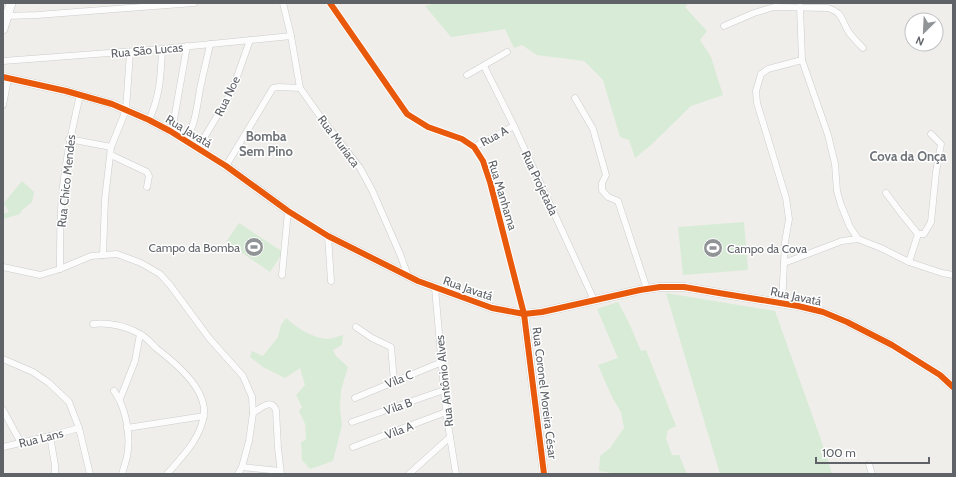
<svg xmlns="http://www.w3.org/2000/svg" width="956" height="477" font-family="Cabin,sans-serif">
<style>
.green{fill:#d8ebd6}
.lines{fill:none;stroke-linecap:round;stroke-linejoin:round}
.minor-casing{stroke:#cbcccc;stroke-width:7}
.tertiary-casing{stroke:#cbcccc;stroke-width:9}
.secondary-casing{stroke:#cacacb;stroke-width:10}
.minor{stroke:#fdfcfc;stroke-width:6}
.tertiary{stroke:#fdfcfc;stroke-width:8}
.secondary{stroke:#fdfcfc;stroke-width:9}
.cycleway-casing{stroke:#fff;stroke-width:8}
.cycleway{stroke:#e8590c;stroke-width:6}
.labels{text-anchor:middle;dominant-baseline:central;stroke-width:3;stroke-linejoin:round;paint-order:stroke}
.street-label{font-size:12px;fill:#5f6368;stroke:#fff}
.poi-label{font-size:12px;fill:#5f6368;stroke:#fff;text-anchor:end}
.neighbourhood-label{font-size:13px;font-weight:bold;fill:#70757a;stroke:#fff}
</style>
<rect width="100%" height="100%" fill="#efeeea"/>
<g class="green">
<polygon points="436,3 688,3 685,7 707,31 700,40 711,57 723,95 691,106 651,145 635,158 629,140 620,137 603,80 584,61 537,55 522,45 514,48 505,29 451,37 425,6"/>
<polygon points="22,181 34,192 32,202 22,210 20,214 3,219 3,214 9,212 4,203"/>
<polygon points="744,222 748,270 683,275 678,227"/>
<polygon points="239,223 283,252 270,272 226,242"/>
<polygon points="666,293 775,311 825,451 832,474 720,474"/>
<polygon points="618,302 629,323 641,351 646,350 676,426 668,430 666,438 672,455 679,455 687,474 643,474 643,473 618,474 599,471 600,456 610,448 624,428 621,412 612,397 598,365 618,358 597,309"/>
<path d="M286 318C297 328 312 338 328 339 332 339 339 336 343 335L342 345 333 350 336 356 348 367 341 390 340 409 342 425 333 461 310 469 302 460 301 442 306 440 305 424 299 411 302 407 296 395 305 385 300 368 285 378 263 367 250 357 252 351 263 356 278 337 281 325Z"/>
</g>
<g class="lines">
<g class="minor-casing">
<g id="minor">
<polyline points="283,3 291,36 300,88 322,119 360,168 372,190 400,254 408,276"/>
<polyline points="330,3 407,114 428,127 462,139 474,147 483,161 490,182 524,314"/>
<polyline points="800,7 802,60 828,135 835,164 837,191 841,205 850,227 858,239"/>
<polyline points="7,16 37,15 194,3"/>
<path d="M724 26 754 13 774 7 828 8C843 13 841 19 848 31 852 37 858 43 863 48"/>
<polyline points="3,61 162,49 291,36"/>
<polyline points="484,66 514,126 594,300"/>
<polyline points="467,75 507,52"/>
<polyline points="575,98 593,129 606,175 602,183 602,190 608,197 618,201 647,289"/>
<polyline points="3,105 8,79"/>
<path d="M149 120C160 96 161 75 162 49"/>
<polyline points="170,131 174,120 187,46"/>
<polyline points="69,139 111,147"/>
<path d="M186 140C195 125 197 107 200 89 203 74 207 59 210 44"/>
<polyline points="474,147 514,126"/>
<polyline points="198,148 232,91 250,40"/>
<polyline points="111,155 147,172 149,176 147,187"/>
<polyline points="226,166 273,88 279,87 300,88"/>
<polyline points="886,193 901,213 918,234 909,262"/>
<polyline points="918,234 924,234 931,222 936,172 941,144 931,134"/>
<polyline points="328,236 331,281"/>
<polyline points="103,255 105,199 111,147 126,110 130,52"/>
<polyline points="784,263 842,241 858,239 881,248 909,262 942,273 953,275"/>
<polyline points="3,267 40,275 60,269 91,256 117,254 141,263 160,274 170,285 209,338 243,376 252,397 253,413 249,441 242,467 238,474"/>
<path d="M60 269C60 249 60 230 61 210 63 171 71 133 80 95"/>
<polyline points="282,275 288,211"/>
<polyline points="435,288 446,412 456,474"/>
<polyline points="782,304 785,242 789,219 786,198 757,103 756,91 761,74 768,69 802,60"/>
<path d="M93 324C108 322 126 326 140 334 146 337 151 343 156 348 174 362 205 387 204 412 203 436 182 457 167 474"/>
<polyline points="356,327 372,338 391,347 394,381"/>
<polyline points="3,359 33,372 49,383 69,402 79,428 90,474"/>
<path d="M114 391C125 406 130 431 128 449 128 457 124 466 122 474"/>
<polyline points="355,398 442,362"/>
<polyline points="120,399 135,361 140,334"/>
<polyline points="3,410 21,443"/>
<path d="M253 413C261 408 271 398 276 410L278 448 281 474"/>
<polyline points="352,422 444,390"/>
<polyline points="127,428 204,416"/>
<polyline points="50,436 55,465 55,474"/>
<polyline points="3,447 50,436 79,428"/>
<polyline points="353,447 446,412"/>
<polyline points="869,464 872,474"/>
<polyline points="242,467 280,471"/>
<polyline points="409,474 450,437"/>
</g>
</g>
<g class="tertiary-casing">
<g id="tertiary">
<polyline points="3,77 66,91 112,104 149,120 170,131 226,166 288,211 328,236 418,281 492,308 524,314 542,312 640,290 660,287 684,287 719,293 798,306 823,312 847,322 892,345 940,375 953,387"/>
<polyline points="524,314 544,474"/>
</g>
</g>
<g class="secondary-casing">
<polyline id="secondary" points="3,29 11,3"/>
</g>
<use href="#minor" class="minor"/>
<use href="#tertiary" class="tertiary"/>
<use href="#secondary" class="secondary"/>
<g class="cycleway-casing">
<g id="cycleway">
<polyline points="330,3 407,114 428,127 462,139 474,147 483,161 490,182 524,314 544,474"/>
<polyline points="3,77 66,91 112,104 149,120 170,131 226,166 288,211 328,236 418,281 492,308 524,314 542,312 640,290 660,287 684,287 719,293 798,306 823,312 847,322 892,345 940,375 953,387"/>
</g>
</g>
<use href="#cycleway" class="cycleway"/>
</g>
<defs>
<g id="stadium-disc" transform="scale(1)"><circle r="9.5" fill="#919496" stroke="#fff"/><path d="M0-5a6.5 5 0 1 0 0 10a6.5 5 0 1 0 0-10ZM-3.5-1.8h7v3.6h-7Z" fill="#fff"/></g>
</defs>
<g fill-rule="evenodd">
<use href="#stadium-disc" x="254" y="247"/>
<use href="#stadium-disc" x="713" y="248"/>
</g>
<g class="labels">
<g class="street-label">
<text transform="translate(147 50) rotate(-5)">Rua São Lucas</text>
<text transform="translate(227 96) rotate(-64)">Rua Noe</text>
<text transform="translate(189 131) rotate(31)">Rua Javatá</text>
<text transform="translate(494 136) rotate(-28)">Rua A</text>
<text transform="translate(339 141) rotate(53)">Rua Muriaca</text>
<text transform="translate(66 181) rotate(-84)">Rua Chico Mendes</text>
<text transform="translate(540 183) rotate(65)">Rua Projetada</text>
<text transform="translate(503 195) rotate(73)">Rua Manhama</text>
<text transform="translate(468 288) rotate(19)">Rua Javatá</text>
<text transform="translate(796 296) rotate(12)">Rua Javatá</text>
<text transform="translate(399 379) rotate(-22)">Vila C</text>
<text transform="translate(444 381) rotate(-96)">Rua Antônio Alves</text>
<text transform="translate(545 393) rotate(83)">Rua Coronel Moreira César</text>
<text transform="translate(398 406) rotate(-19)">Vila B</text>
<text transform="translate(399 430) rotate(-21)">Vila A</text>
<text transform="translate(41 438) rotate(-14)">Rua Lans</text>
</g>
<g class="poi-label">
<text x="240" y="247">Campo da Bomba</text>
<text x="727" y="248" text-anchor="start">Campo da Cova</text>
</g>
<g class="neighbourhood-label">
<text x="266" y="136">Bomba<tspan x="266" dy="15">Sem Pino</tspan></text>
<text x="908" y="156">Cova da Onça</text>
</g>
</g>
<rect width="956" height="477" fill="none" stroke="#5f6368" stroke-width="8"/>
<g transform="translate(924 32) rotate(204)"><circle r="19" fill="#ffffff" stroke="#bfc1c3"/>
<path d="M0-3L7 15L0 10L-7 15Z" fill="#919496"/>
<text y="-6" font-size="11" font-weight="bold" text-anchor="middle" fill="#5f6368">N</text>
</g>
<path d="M816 457v6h113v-6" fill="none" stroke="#5f6368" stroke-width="2"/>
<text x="822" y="457" font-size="12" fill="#5f6368" stroke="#ffffff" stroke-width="3" paint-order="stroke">100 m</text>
</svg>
